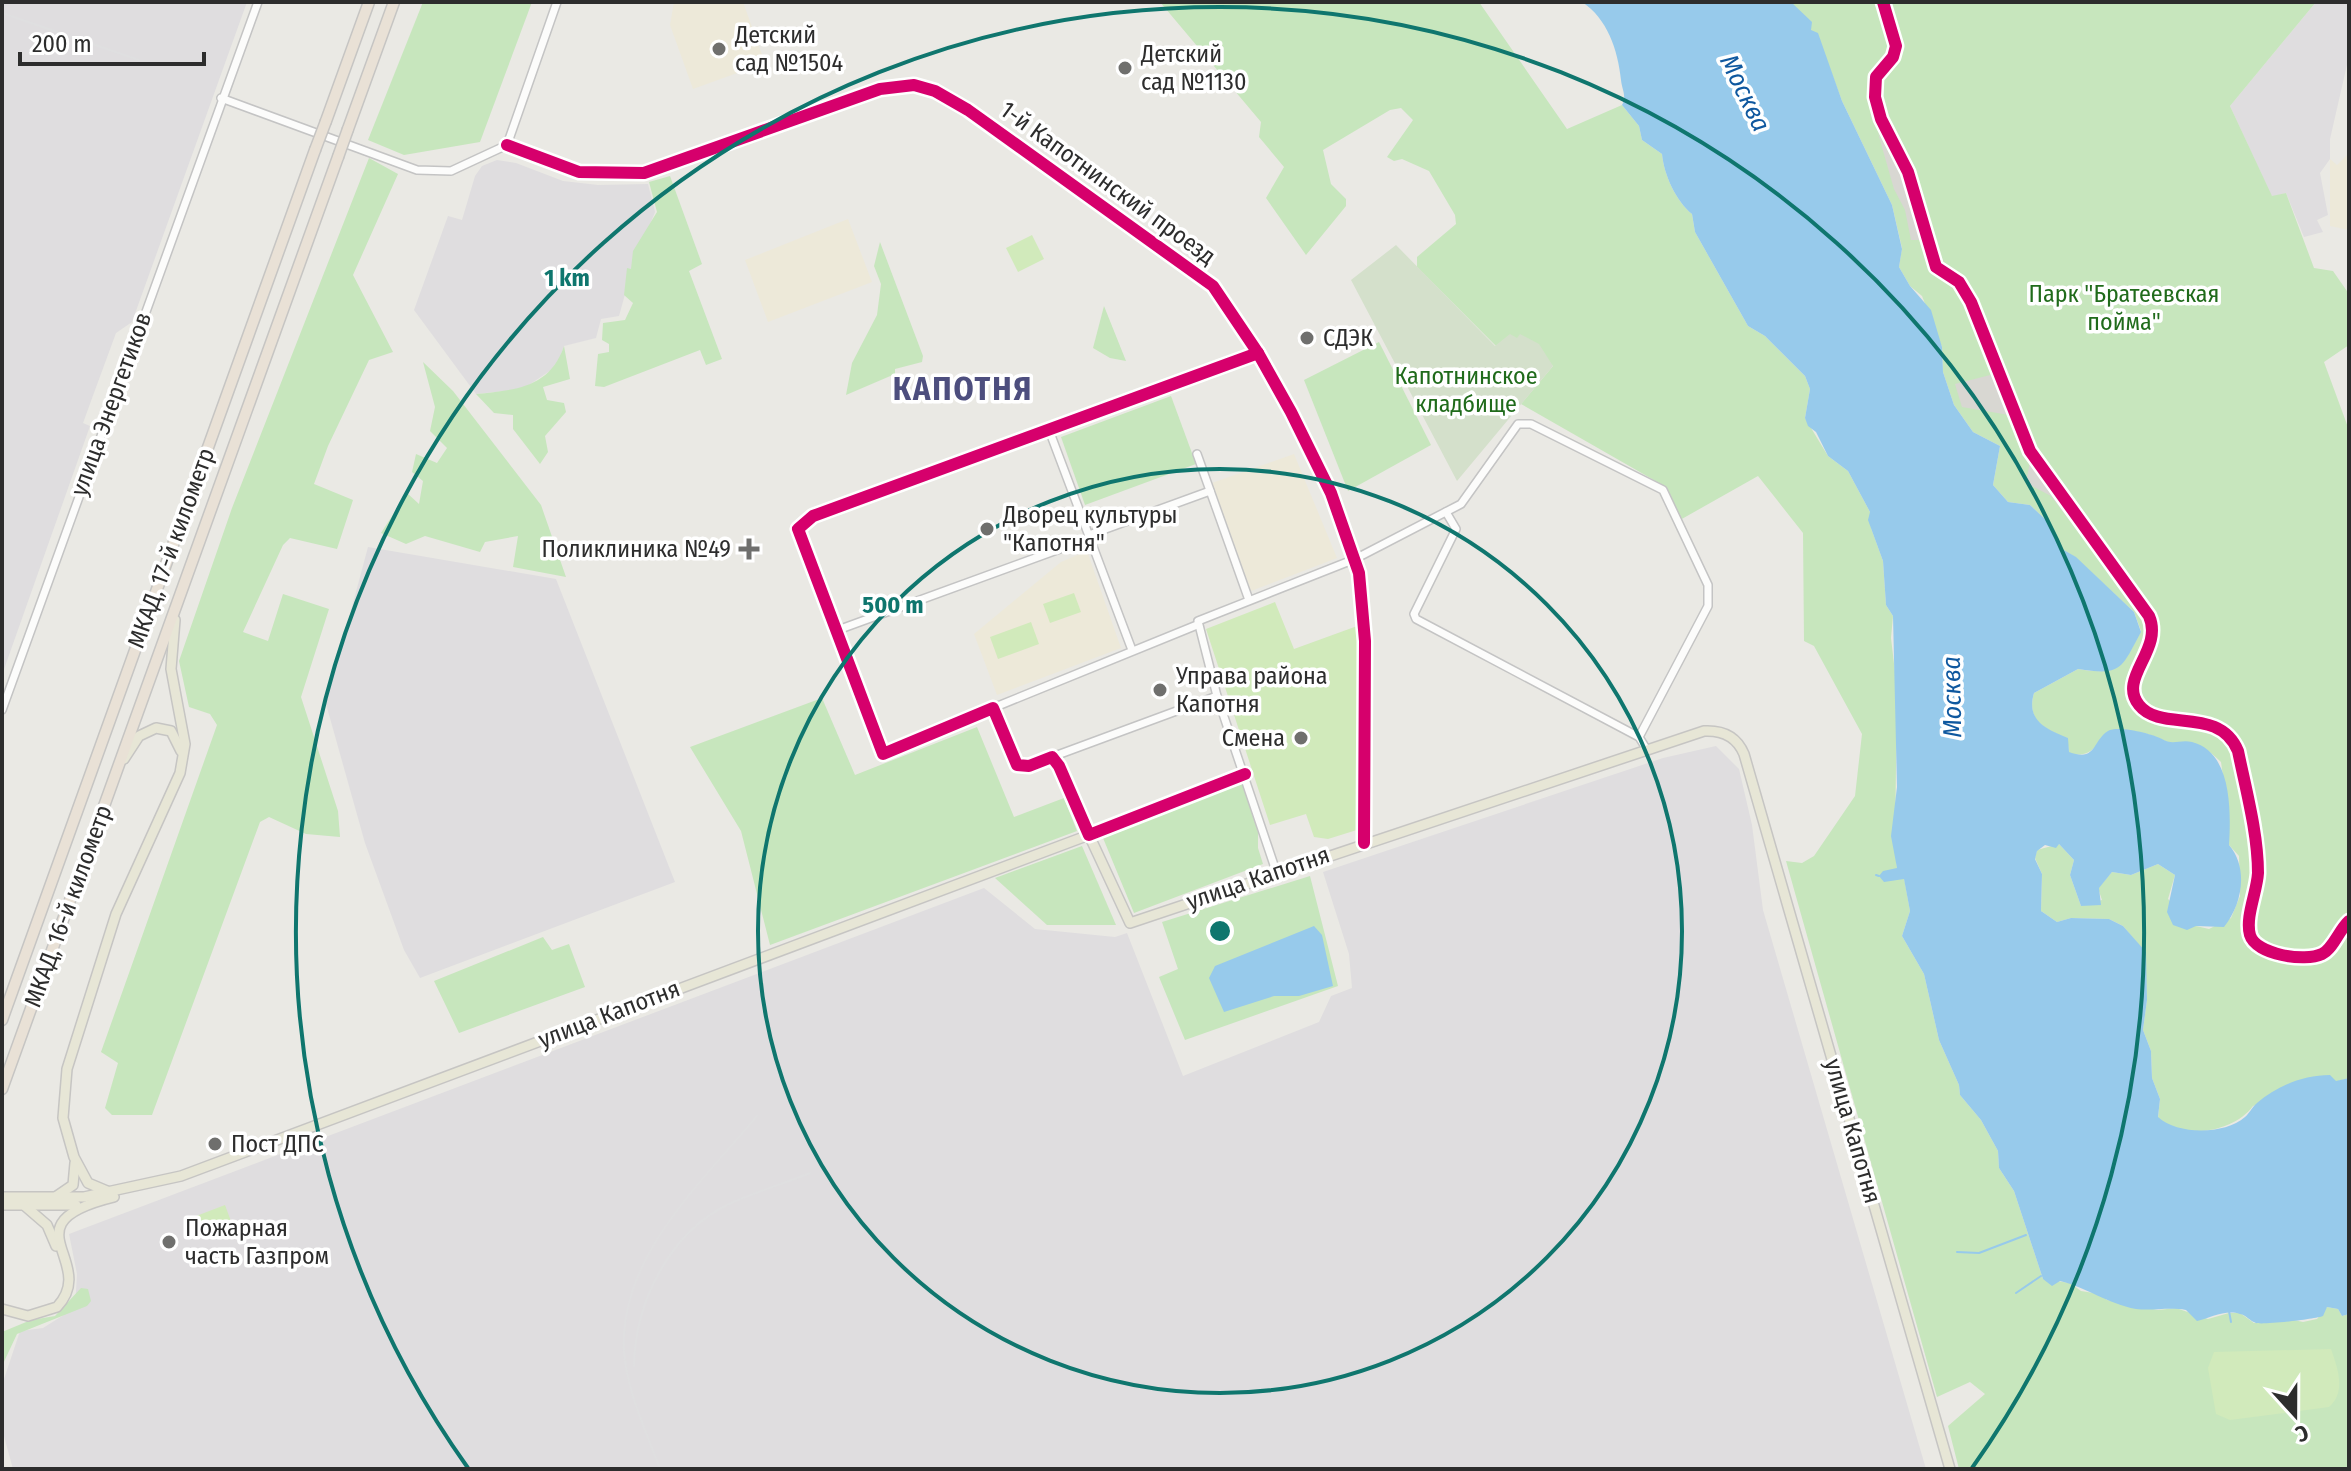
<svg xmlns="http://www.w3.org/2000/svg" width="2351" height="1471" font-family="'Fira Sans Condensed',sans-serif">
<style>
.industrial{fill:#dfdddf}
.education{fill:#ede9d9}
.green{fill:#c7e6bd}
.cemetery{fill:#d4e0cb}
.pitch{fill:#d1eabb}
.plaza{fill:#d8d7d2}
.water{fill:#97caeb}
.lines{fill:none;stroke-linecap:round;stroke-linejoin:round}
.stream{stroke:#97caeb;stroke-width:2}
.minor-casing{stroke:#c4c4c4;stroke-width:10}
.major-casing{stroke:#c6c5c3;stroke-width:12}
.highway-casing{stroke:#c6c5c3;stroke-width:13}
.minor{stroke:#fcfcfb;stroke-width:7}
.major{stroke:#e7e6d6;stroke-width:9}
.highway{stroke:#e9e1d6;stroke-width:10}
.rail{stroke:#dfdfe0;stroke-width:2}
.highway-bridge-casing{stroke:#c6c5c3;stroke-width:13;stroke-linecap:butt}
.highway-bridge{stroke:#e9e1d6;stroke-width:10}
.cycleway-casing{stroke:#fff;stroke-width:17}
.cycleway{stroke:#d6006c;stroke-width:12}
.ring{fill:none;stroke:#0f766e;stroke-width:4}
.poi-dot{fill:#6f6f6d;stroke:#fff;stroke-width:3}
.labels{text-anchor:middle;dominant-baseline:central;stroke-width:7;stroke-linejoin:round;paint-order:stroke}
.poi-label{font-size:24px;fill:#2d2d2d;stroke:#fff;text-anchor:start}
.street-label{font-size:24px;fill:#2d2d2d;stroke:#fff}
.park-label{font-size:24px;fill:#206b1b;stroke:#fff}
.water-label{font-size:26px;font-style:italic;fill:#0f589f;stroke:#fff}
.district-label{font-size:32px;font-weight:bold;letter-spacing:2px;fill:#4d4e7e;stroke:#fff}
.centre{fill:#0f766e;stroke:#fff;stroke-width:4}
.ring-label{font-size:24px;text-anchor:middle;font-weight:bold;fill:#0f766e;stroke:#fff;stroke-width:7;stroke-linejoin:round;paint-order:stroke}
</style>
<rect width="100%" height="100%" fill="#eae9e4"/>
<g class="industrial">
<polygon points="2,2 247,2 132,322 116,333 91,401 83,423 90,426 2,675"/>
<polygon points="2316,2 2349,2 2349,56 2330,139 2330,159 2320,173 2328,215 2317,220 2323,232 2304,237 2286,193 2272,197 2230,106"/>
<polygon points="497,160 516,163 563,181 598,185 648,184 655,212 632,269 619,316 601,319 596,338 564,346 557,366 523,389 476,394 414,310 448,216 462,220 475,176 482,166"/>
<polygon points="368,547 556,579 675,882 420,978 404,950 365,843 326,704"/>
<polygon points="1716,746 1739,769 1752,825 1763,910 1926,1469 13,1469 2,1429 2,1385 20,1331 43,1328 75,1308 77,1274 69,1234 984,888 1035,929 1115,937 1127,933 1183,1076 1319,1022 1331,996 1352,988 1349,954 1323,872 1663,758"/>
</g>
<g class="education">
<polygon points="674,2 743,2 765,63 693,89 670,25"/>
<polygon points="2349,153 2349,230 2330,226 2330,159 2337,165"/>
<polygon points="848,219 872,282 768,322 745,260"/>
<polygon points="1294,454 1337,558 1251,591 1212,483"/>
<polygon points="1087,551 1121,648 997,695 974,634 1061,562"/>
</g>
<g class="green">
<polygon points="423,2 532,2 480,142 404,155 368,140"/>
<path d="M1160 2H1479L1567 129 1622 105 1639 126 1642 140 1662 154C1664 175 1676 201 1692 214L1695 232 1748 326 1765 336 1805 376 1810 389 1805 418 1828 456 1848 471 1870 512 1871 528 1883 561 1886 605 1893 616 1891 638 1897 689 1895 843 1897 868 1904 878 1910 911 1902 936 1924 974 1939 1040 1959 1085 1960 1095 1981 1120 1998 1151 1999 1168 2014 1191 2043 1279 2070 1283 2081 1291 2100 1294 2107 1300 2158 1310 2176 1308 2208 1319 2229 1313H2240L2254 1323 2289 1319 2303 1322 2317 1319 2327 1307 2338 1309 2342 1316 2349 1314V1469H1959L1948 1426 1985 1394 1970 1382 1937 1397 1786 861 1802 863 1814 856 1855 796 1862 734 1814 646 1804 641 1803 533 1758 476 1680 520 1666 487 1521 404 1553 366 1517 338 1496 346 1417 267V257L1456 224 1455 215 1429 171 1402 159 1394 161 1387 157 1413 120 1401 108 1390 110 1323 150 1331 184 1346 199V206L1306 255 1266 198 1284 167 1259 137 1261 122Z"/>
<path d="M1791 2H2316L2230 106 2272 196 2286 193 2314 268 2333 271 2349 294V345L2324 362 2349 430V1078L2253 1106C2233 1133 2183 1140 2158 1118L2160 1099 2152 1078 2151 1051 2143 1030 2147 1000 2145 952 2123 926 2109 919 2071 918 2057 922 2041 911 2042 874 2035 858 2037 850 2059 844 2074 860 2070 875 2081 906 2102 900 2098 888 2112 872 2131 875 2158 864 2175 875 2168 899 2196 926 2209 929 2231 918 2240 896 2239 856 2229 845V820L2221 762C2207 748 2191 738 2171 744 2150 732 2130 729 2107 732 2096 747 2089 759 2069 753L2067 738C2044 729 2026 720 2034 693L2078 669C2120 676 2122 667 2141 631L2134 612 2075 557 2062 549 2046 520 2030 505 2008 502 1993 485 2000 446 1973 432 1954 405 1943 372 1942 347 1922 296 1910 286 1899 267 1902 248 1892 205 1842 101 1826 58Z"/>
<polygon points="369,158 398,174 353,275 393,352 369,360 328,446 314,484 353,500 337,549 290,538 283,545 243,632 268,641 283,594 329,609 301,697 338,811 340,837 306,834 269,817 260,822 152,1115 112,1115 105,1108 118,1063 101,1052 217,725 210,714 189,707 179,661 232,508"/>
<polygon points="670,176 702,264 689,271 722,359 706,365 700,350 604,387 595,386 598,354 609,352 609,344 602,340 603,323 625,320 633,303 624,295 627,268 631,269 633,251 657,212 649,182"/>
<polygon points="880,242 923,356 922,362 895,369 895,374 846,395 852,363 877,315 881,284 874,266"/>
<polygon points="1104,306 1126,361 1110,358 1093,348"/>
<polygon points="1379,342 1431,445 1348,491 1304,380"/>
<path d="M564 346 570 379 543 387 547 400 564 403 566 412 545 436 548 452 540 464 513 429V415L494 413 476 394C515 390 550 388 564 346Z"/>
<polygon points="423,362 453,391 541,505 566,577 513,567 518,536 485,542 480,552 425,536 406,544 381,533 407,493 419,504 423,481 412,472 416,454 437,463 447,448 430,431 435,407"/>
<polygon points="1171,396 1196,464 1085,505 1061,437"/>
<polygon points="822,698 855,775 977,727 1014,817 1064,798 1077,831 770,945 741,831 690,747"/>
<polygon points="1242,783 1258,832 1258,848 1263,864 1134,913 1103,838"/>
<polygon points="1082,846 1116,925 1047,925 995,878"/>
<polygon points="1310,876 1338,986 1185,1040 1159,977 1178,969 1162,922"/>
<polygon points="543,937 552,950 569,944 585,987 459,1033 434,981"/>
<polygon points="81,1288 88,1289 91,1301 87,1306 17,1334 2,1366 2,1332 31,1320 55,1316"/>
</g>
<polygon class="cemetery" points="1396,245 1495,346 1510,334 1517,338 1520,334 1539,344 1553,366 1457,481 1351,280"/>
<g class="pitch">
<polygon points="1032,235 1044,259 1018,272 1006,248"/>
<polygon points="1074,593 1081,612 1050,623 1043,604"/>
<polygon points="1275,602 1294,649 1360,625 1360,829 1328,839 1314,837 1306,814 1270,825 1206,629"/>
<polygon points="1031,622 1039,644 998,659 990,637"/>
<polygon points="225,1205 232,1224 198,1237 191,1218"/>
<path d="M2331 1349C2337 1367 2347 1391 2329 1407L2230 1420 2216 1414 2208 1368 2214 1352Z"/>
</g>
<g class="plaza">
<polygon points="1878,133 1902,178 1920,240 1911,240 1905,210 1894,189"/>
<polygon points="1998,373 2015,416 1962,407 1955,384"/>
<polygon points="2031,456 2096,544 2088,545 2051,496 2026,483"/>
</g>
<g class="water">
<path d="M1582 2H1791L1812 22 1811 30 1818 33 1842 101 1892 205 1902 249 1899 267 1910 286 1931 310 1942 347 1943 372 1954 405 1973 432 2000 446 1993 485 2008 502 2030 505 2046 520 2062 549 2076 557 2134 612 2141 632C2121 669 2122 676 2078 669L2034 693C2026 720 2045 729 2068 738L2069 752C2097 762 2092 741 2108 731 2118 725 2153 734 2162 739 2173 746 2180 739 2192 742 2232 752 2231 811 2229 845 2249 868 2242 905 2224 927L2196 926 2187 930 2173 925 2167 912 2175 875 2158 864 2131 875 2112 872 2099 888 2101 905 2081 906 2070 875 2074 860 2059 844 2056 848 2045 845 2037 851 2035 859 2042 874 2041 911 2057 922 2071 918 2109 919 2123 926 2146 952 2147 1000 2143 1030 2151 1051 2152 1078 2160 1099 2158 1117C2178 1135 2224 1135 2245 1117 2249 1114 2252 1107 2257 1103 2277 1086 2303 1075 2330 1075L2336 1081 2349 1078V1314L2342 1316 2338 1309 2327 1307 2323 1316C2316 1319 2263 1325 2256 1323 2250 1321 2246 1315 2240 1314 2226 1309 2210 1318 2197 1321L2186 1310C2169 1307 2152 1311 2136 1309 2108 1304 2086 1287 2060 1281L2052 1286 2043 1279 2014 1191 1999 1168 1998 1151 1981 1120 1960 1095 1959 1085 1939 1040 1924 974 1902 936 1910 911 1904 879 1884 882 1879 876 1883 871 1897 868 1891 836 1897 787 1893 616 1886 605 1883 561 1868 520 1870 512 1848 471 1828 456 1816 432 1808 426 1805 418 1810 389 1805 376 1765 336 1748 326 1695 232 1692 214C1676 201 1664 175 1662 154L1642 140 1639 126 1622 105C1627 96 1622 90 1621 80 1618 50 1607 18 1582 2Z"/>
<polygon points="1314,926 1322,935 1333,986 1299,996 1274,996 1224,1012 1209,978 1215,966"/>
</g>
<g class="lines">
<g class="stream">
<polyline points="1876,875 1879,876"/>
<polyline points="1957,1252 1979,1253 2026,1235"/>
<polyline points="2016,1293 2041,1276"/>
<polyline points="2229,1311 2231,1322"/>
</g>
<g class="minor-casing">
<g id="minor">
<polyline points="221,98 417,170 451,171 507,145"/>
<polyline points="507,145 579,172 644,173 880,89 914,85 935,91 968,110 1213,286 1258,353 1291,412 1331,493 1359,573 1365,641 1364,843"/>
<polyline points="507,145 557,2"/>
<polyline points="1049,430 1132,650"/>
<polyline points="1197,454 1249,600"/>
<polyline points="1446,512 1456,529 1414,614 1416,619 1639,737"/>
<polyline points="1089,535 1210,491"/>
<polyline points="835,631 1090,538"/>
<polyline points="993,708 1197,625"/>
<polyline points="2,710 258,2"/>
<polyline points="1052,757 1217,696"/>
<polyline points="1245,774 1089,835 1059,766 1052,757 1029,766 1017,765 993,708 883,754 798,529 813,516 1258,353"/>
<polyline points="1276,871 1217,696 1198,621 1355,559 1461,504 1518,424 1531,424 1663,490 1708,585 1708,606 1639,737 1647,750"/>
</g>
</g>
<g class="major-casing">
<g id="major">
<polyline points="124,759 139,736 156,728 171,731 181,751"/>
<polyline points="107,1191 88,1183 74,1157 63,1118 67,1069 116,914 180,773 185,744 171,669 175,620"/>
<path d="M2 1197H84L181 1176 1089 835 1130 923 1704 731C1723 730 1737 737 1744 754L1950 1469"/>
<polyline points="54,1198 73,1185 75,1163"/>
<polyline points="2,1205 76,1205"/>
<polyline points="25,1206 47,1225 56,1246"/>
<path d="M2 1309 28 1316 57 1307C100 1261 4 1224 114 1197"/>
</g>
</g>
<g class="highway-casing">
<g id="highway">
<polyline points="326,121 369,2"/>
<polyline points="348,129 394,2"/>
<polyline points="2,1020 315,150"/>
<polyline points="2,1089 338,157"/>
</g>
</g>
<use href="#minor" class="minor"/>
<use href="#major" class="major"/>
<use href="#highway" class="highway"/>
<g class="rail">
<polyline points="2,13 139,60"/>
<path d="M634 1366C635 1302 670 1232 729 1204 755 1192 783 1184 810 1173"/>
<path d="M660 1469C646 1431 627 1392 624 1351 619 1257 701 1183 757 1116"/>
</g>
<g class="highway-bridge-casing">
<g id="highway-bridge">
<polyline points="315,150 326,121"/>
<polyline points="338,157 348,129"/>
</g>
</g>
<use href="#highway-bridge" class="highway-bridge"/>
<g class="cycleway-casing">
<g id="cycleway">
<path d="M1883 2 1896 46 1893 57 1876 77 1875 97 1881 119 1908 172 1936 267 1959 282 1971 302 2030 451 2149 616C2164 650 2117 678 2139 705 2161 733 2219 705 2238 751 2246 790 2258 834 2258 873 2257 892 2245 917 2250 935 2256 955 2305 962 2322 954 2333 949 2339 930 2349 921"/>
<polyline points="507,145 579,172 644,173 880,89 914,85 935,91 968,110 1213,286 1258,353 1291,412 1331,493 1359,573 1365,641 1364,843"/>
<polyline points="1245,774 1089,835 1059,766 1052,757 1029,766 1017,765 993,708 883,754 798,529 813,516 1258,353"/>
</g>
</g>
<use href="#cycleway" class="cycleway"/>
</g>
<g class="ring">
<circle cx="1220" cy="931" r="462"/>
<path d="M468 1468A924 924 0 1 1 1972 1468"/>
</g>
<g class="poi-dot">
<circle cx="719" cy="49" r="8"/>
<circle cx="1125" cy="68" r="8"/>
<circle cx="1307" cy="338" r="8"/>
<circle cx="987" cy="529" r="8"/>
<path d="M745 537h8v8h8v8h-8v8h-8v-8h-8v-8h8z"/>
<circle cx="1160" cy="690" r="8"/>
<circle cx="1301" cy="738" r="8"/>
<circle cx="215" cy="1144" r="8"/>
<circle cx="169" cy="1242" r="8"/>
</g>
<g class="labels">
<g class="poi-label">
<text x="735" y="35">Детский<tspan x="735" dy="28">сад №1504</tspan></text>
<text x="1141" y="54">Детский<tspan x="1141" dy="28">сад №1130</tspan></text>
<text x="1323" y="338">СДЭК</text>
<text x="1003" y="515">Дворец культуры<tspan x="1003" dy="28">"Капотня"</tspan></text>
<text x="731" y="549" text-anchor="end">Поликлиника №49</text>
<text x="1176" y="676">Управа района<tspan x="1176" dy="28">Капотня</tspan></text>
<text x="1285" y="738" text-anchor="end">Смена</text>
<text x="231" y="1144">Пост ДПС</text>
<text x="185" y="1228">Пожарная<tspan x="185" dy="28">часть Газпром</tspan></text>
</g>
<g class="street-label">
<text transform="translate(1108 183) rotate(36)">1-й Капотнинский проезд</text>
<text transform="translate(111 404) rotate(-70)">улица Энергетиков</text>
<text transform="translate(171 548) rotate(-70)">МКАД, 17-й километр</text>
<text transform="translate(1258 878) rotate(-19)">улица Капотня</text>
<text transform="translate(68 906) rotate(-70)">МКАД, 16-й километр</text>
<text transform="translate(609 1014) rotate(-21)">улица Капотня</text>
<text transform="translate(1853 1131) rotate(74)">улица Капотня</text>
</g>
<g class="park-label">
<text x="2124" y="294">Парк "Братеевская<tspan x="2124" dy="28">пойма"</tspan></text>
<text x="1466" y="376">Капотнинское<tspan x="1466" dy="28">кладбище</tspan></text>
</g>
<g class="water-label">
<text transform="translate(1745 93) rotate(64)">Москва</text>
<text transform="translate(1952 697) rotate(-91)">Москва</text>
</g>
<g class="district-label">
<text x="963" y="389">КАПОТНЯ</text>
</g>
</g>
<circle cx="1220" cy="931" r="12" class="centre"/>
<g class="ring-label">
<text x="567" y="286">1 km</text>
<text x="893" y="613">500 m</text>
</g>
<rect width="2351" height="1471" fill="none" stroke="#2d2d2d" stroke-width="8"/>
<g transform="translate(2295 1415) rotate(159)" stroke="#ffffff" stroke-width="6" paint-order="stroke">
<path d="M0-6L14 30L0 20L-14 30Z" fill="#2d2d2d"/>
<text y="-12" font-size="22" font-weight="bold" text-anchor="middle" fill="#2d2d2d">С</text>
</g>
<path d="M20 52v12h184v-12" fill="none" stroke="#2d2d2d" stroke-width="4"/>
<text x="32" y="52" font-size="24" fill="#2d2d2d" stroke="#ffffff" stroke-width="6" paint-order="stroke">200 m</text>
</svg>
